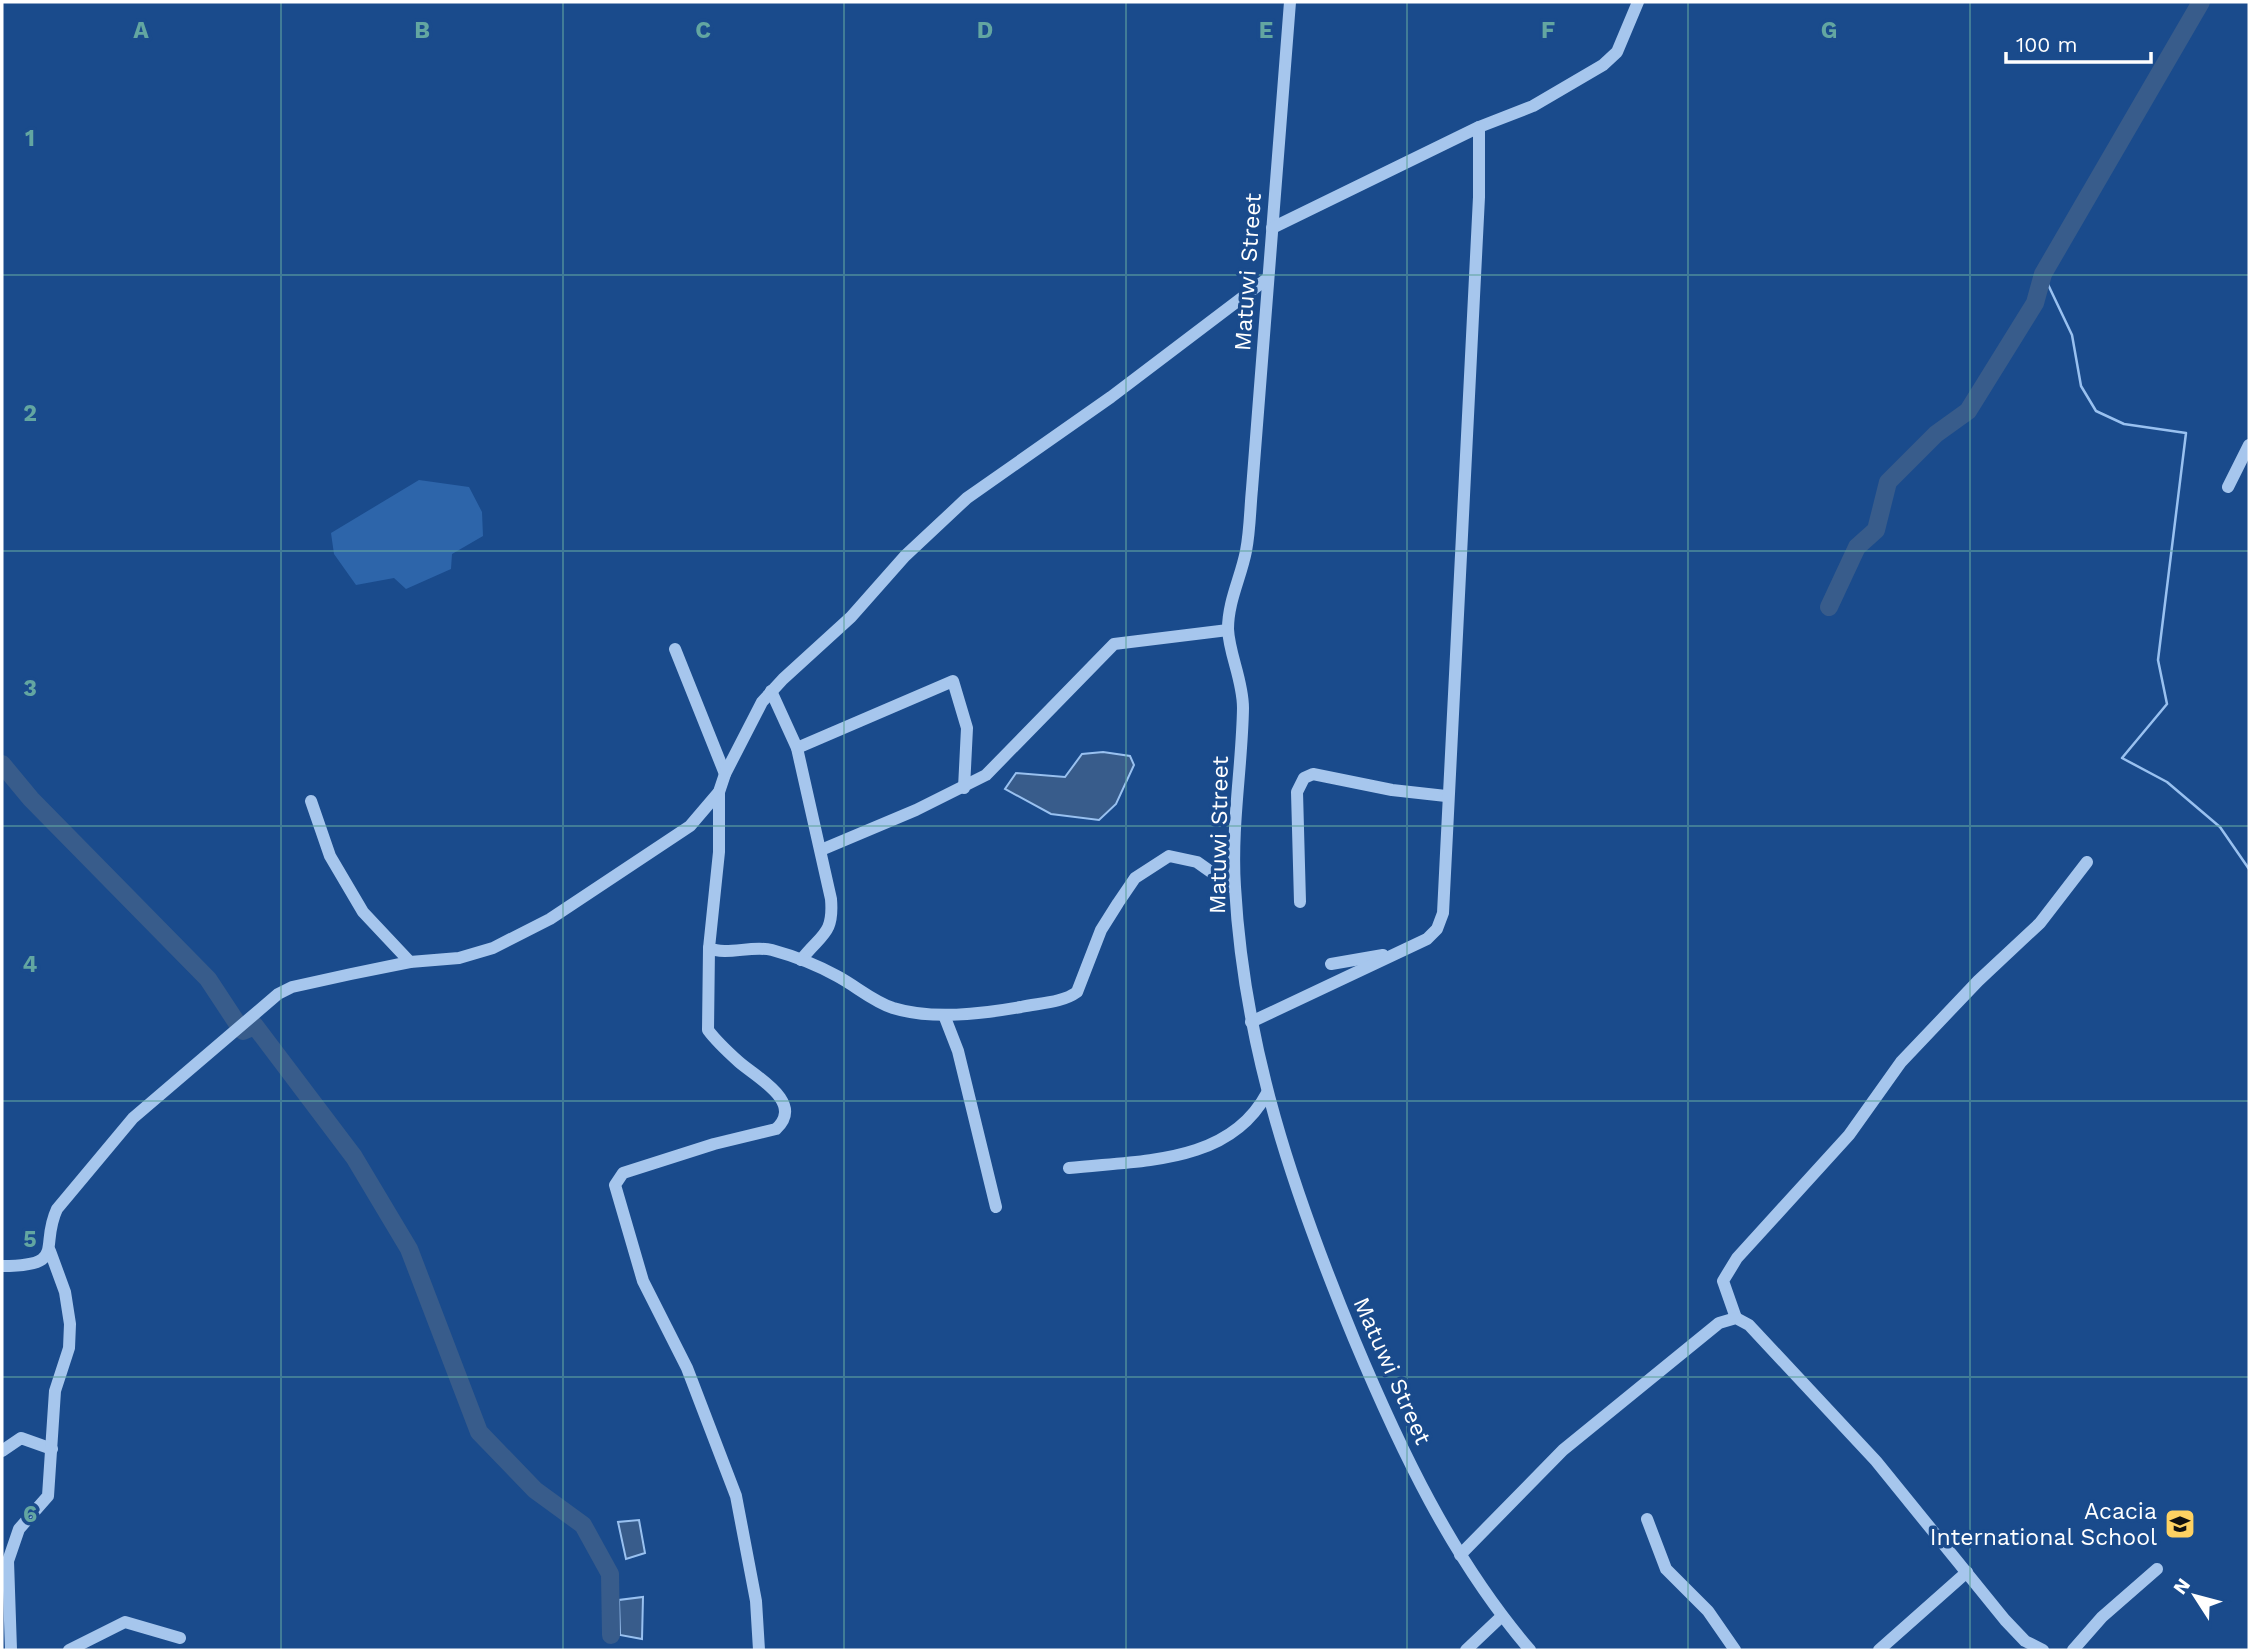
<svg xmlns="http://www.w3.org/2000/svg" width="2251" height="1652" font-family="'Work Sans',sans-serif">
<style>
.green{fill:#2d65aa}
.water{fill:#385c8b;stroke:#99c1f0;stroke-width:2}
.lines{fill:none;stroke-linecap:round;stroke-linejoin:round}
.stream{stroke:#99c1f0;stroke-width:2.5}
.river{stroke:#385c8b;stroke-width:18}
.minor{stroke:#a6c6ed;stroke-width:12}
.grid{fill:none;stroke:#63a6a1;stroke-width:2;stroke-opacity:0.55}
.labels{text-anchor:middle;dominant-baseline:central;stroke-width:7;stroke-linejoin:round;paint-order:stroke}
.street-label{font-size:23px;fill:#fff;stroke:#1a4b8c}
.poi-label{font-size:23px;fill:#fff;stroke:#1a4b8c;text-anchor:end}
.grid-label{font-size:23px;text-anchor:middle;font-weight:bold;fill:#63a6a1;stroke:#1a4b8c;stroke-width:7;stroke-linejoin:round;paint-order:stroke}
</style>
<rect width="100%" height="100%" fill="#1a4b8c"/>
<polygon class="green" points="419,480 469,487 482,512 483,536 452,554 451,569 406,589 394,578 356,585 334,554 331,533"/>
<g class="water">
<polygon points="1103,752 1130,756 1134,765 1116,804 1099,820 1051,814 1005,789 1016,773 1065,777 1082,754"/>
<polygon points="639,1520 645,1553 626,1559 618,1522"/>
<polygon points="643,1597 642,1639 620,1635 619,1600"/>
</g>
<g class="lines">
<polyline class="stream" points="2043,274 2072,335 2081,386 2096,411 2124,424 2186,433 2158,660 2167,704 2122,758 2167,782 2220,827 2249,869"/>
<g class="river">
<polyline points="1829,607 1857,547 1876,530 1888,482 1936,434 1968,411 2035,303 2043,274 2201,2"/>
<polyline points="2,764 31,799 208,979 237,1023"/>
<polyline points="243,1031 255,1026 354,1157 409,1249 479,1432 535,1490 583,1525 610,1574 611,1635"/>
</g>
<g class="minor">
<path d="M1290 2 1252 489C1250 509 1250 531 1246 551 1241 577 1228 601 1228 629 1229 654 1243 680 1243 708 1242 767 1231 827 1235 887 1244 1048 1293 1191 1354 1339 1400 1449 1452 1559 1530 1650"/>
<polyline points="1272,228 1479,127 1533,106 1603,65 1617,52 1638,2"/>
<polyline points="2228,487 2249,445"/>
<polyline points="675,649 725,774"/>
<path d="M771 691 797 748 831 899C834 935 821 934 801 960"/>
<polyline points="797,748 953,681 967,728 964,788"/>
<path d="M719 792V852L709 948C726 956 752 945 772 950 794 956 817 965 837 976 856 986 872 1001 893 1008 932 1020 981 1014 1021 1007 1039 1003 1062 1003 1077 992L1101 930 1118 903 1135 878 1169 856 1197 862 1235 889"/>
<polyline points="311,801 330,856 363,912 410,962"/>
<polyline points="821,850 916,810 986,775 1114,644 1228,630"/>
<polyline points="1300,902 1297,792 1304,778 1313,774 1392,790 1446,796"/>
<path d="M709 948 708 1030C716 1041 729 1053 739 1062 756 1077 805 1102 776 1129L714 1144 623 1173 615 1185 643 1281 687 1368 736 1496 756 1601 759 1650"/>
<polyline points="1331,964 1383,955"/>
<polyline points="944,1015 958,1051 996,1207"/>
<polyline points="1251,1022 1427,939 1437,929 1443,913 1479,197 1479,127"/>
<path d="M1069 1168C1139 1160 1229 1165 1267 1093"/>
<path d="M2 1266C68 1266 39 1247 57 1209L133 1118 278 994 292 987 351 974 410 962 459 958 493 948 550 919 690 826 719 792 725 774 762 702 783 679 851 617 905 556 967 498 1111 397 1268 278"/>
<polyline points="1736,1318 1723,1281 1737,1258 1849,1135 1901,1062 1978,981 2040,923 2087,862"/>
<polyline points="2,1451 21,1438 52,1449"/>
<polyline points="1647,1519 1666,1569 1708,1611 1735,1650"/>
<polyline points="1460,1555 1563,1450 1719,1323 1736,1318 1749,1325 1876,1461 2005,1620 2025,1641 2043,1650"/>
<polyline points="11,1650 8,1561 19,1529 48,1496 55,1391 69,1348 70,1324 65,1292 50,1251"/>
<polyline points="69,1650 125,1622 180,1638"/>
<polyline points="1466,1650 1502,1616"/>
<polyline points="1879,1650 1967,1572"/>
<polyline points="2073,1650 2102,1617 2157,1569"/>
</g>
</g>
<path class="grid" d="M281 2V1650M563 2V1650M844 2V1650M1126 2V1650M1407 2V1650M1688 2V1650M1970 2V1650M2 275H2249M2 551H2249M2 826H2249M2 1101H2249M2 1377H2249"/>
<defs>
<g id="school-square" transform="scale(1.575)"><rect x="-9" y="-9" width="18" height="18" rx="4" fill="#ffd262" stroke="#1a4b8c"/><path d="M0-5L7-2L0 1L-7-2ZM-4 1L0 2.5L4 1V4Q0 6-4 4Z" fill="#111"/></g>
</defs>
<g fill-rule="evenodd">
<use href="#school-square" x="2180" y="1524"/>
</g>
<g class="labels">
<g class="street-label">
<text transform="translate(1248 272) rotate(-86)">Matuwi Street</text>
<text transform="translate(1219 835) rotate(-89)">Matuwi Street</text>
<text transform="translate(1392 1371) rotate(66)">Matuwi Street</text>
</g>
<g class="poi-label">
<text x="2157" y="1511">Acacia<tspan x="2157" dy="26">International School</tspan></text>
</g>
</g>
<g class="grid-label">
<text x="141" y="38">A</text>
<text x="422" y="38">B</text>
<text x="703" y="38">C</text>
<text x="985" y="38">D</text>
<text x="1266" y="38">E</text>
<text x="1548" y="38">F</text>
<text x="1829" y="38">G</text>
<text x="30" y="146">1</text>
<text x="30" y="421">2</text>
<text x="30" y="696">3</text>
<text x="30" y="972">4</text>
<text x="30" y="1247">5</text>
<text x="30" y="1522">6</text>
</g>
<rect width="2251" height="1652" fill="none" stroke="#ffffff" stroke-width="7"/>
<g transform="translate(2195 1596) rotate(306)" stroke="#1a4b8c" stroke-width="5" paint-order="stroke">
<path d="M0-5L12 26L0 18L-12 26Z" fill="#ffffff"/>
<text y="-10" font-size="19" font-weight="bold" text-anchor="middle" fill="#ffffff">N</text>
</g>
<path d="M2006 52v10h145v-10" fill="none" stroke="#ffffff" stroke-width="3.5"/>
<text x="2016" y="52" font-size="21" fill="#ffffff" stroke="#1a4b8c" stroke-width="5" paint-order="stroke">100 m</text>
</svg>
